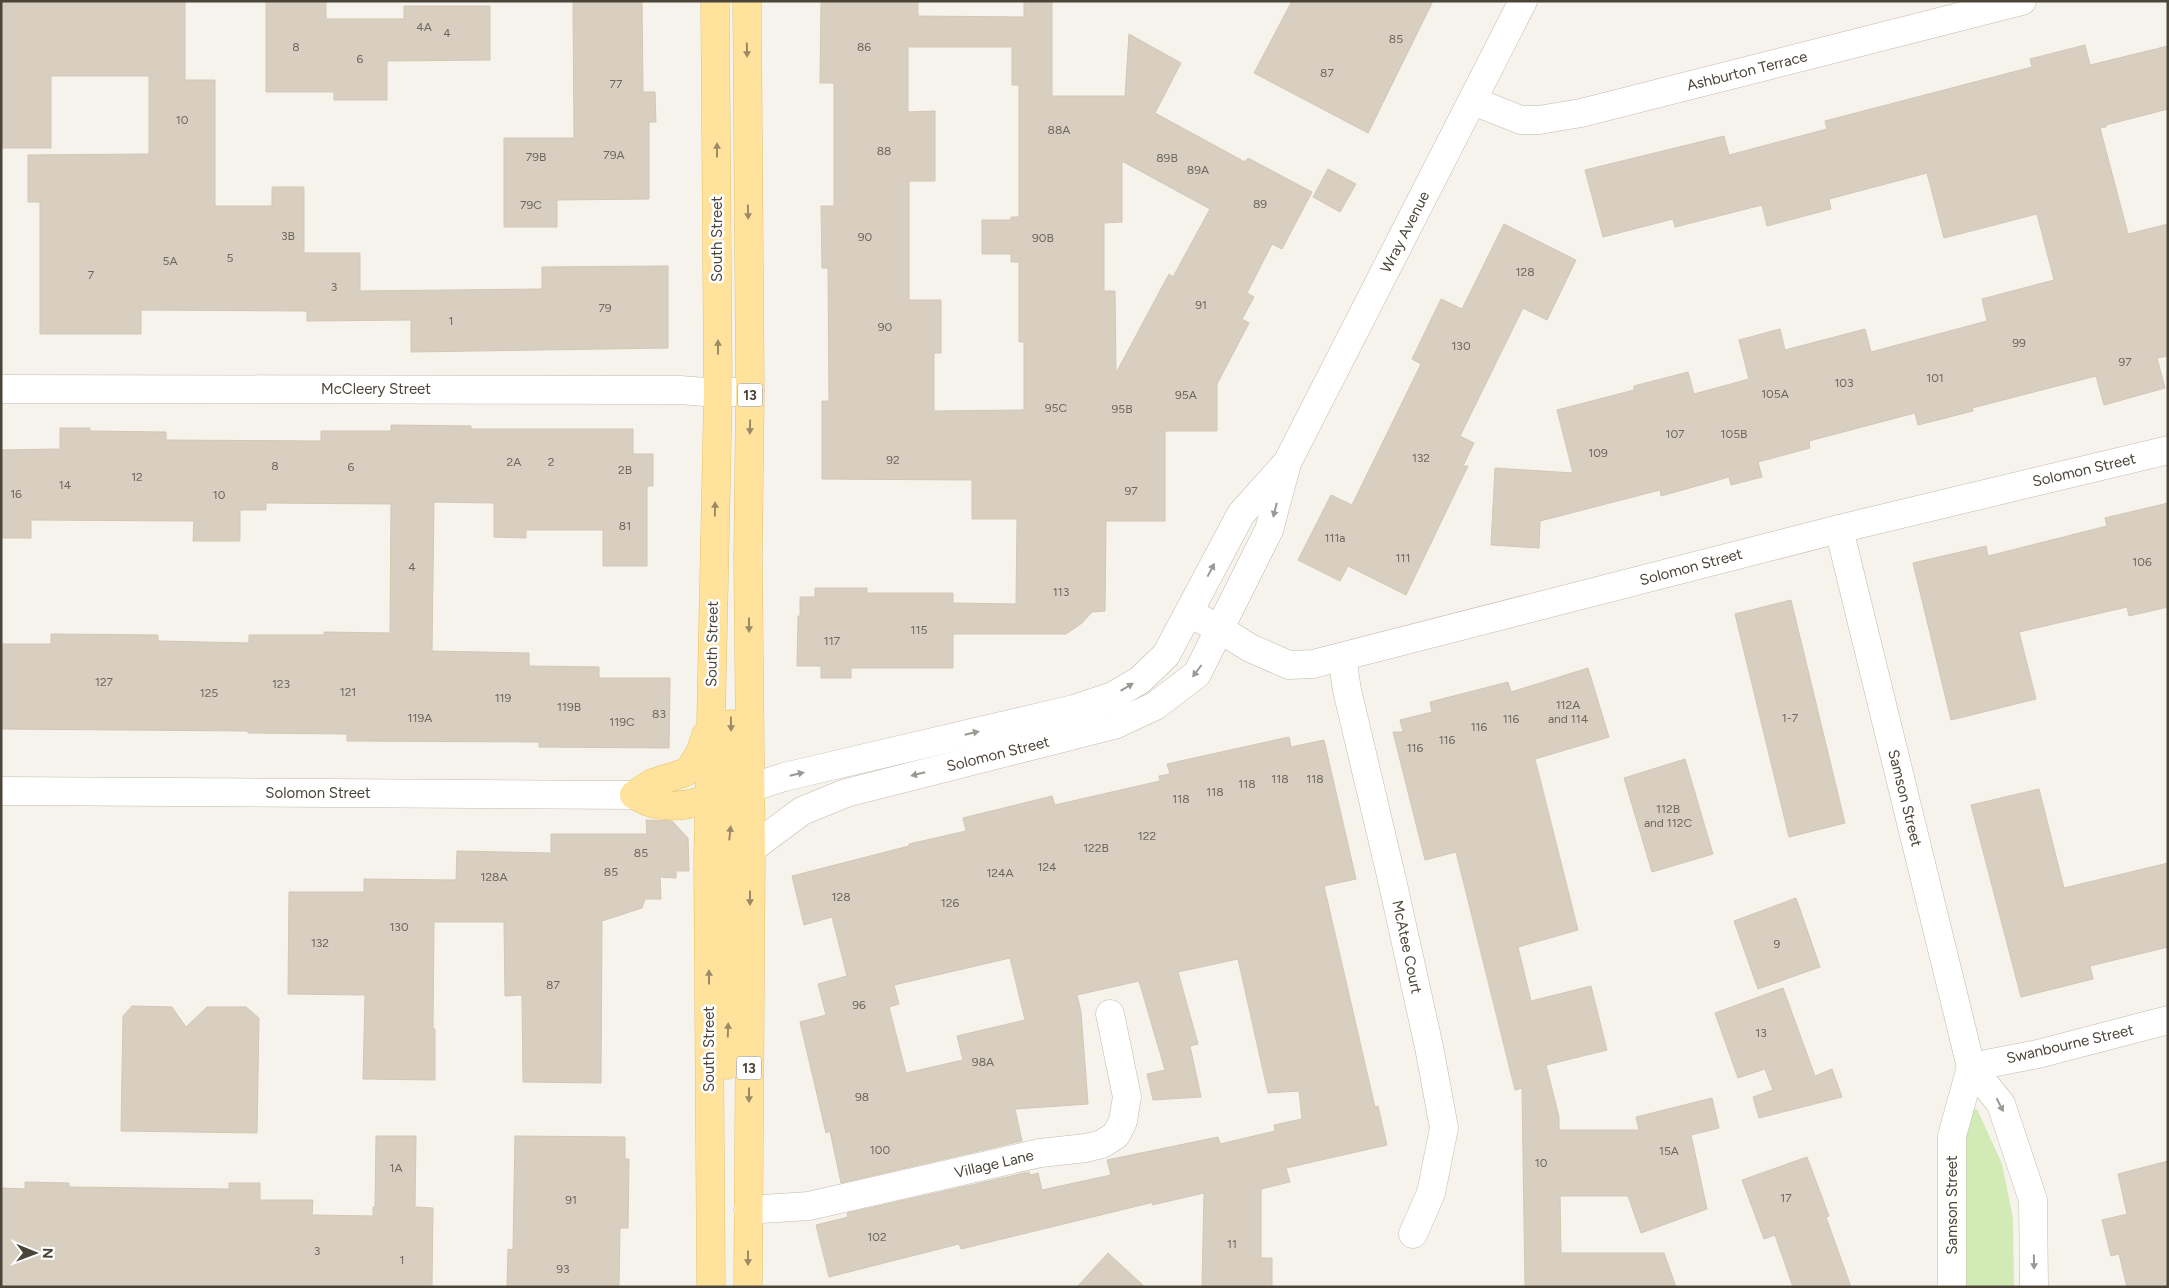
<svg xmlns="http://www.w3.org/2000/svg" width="2169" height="1288" font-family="Figtree,sans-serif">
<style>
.green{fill:#d2eab5}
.building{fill:#d8cfc1;stroke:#d3c7b4;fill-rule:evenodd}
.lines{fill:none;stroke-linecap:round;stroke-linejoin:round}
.minor-casing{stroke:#c2bbae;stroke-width:29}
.major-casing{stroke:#e6c16a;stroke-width:29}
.minor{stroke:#fff;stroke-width:28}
.major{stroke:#ffe39c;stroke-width:28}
.oneway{fill:#9c8c66}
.oneway2{fill:#9c9892}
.labels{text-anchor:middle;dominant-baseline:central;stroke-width:5;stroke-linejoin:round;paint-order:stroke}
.number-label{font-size:12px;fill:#6e675b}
.shield{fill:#fff;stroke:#817c74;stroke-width:1}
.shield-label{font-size:14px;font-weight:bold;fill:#4b4439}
.street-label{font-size:15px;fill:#4b4439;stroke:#fff}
</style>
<rect width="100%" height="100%" fill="#f6f3ec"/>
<polygon class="green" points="1977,1109 2002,1164 2008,1193 2013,1219 2014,1287 1964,1287 1962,1139 1967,1112"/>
<g class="building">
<polygon points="1,1 185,1 185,80 215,80 215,206 272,206 272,187 304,187 304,253 360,253 360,291 542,289 542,267 668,266 668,348 411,352 411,320 307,321 307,311 141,310 141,334 40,334 40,202 28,202 28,155 149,154 149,76 51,76 51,148 1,148"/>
<polygon points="266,1 326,1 326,19 404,19 404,6 490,6 490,60 387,61 387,100 334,100 334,92 266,92"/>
<polygon points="573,1 642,1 643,92 655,92 656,122 649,122 649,199 557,200 557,227 504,227 504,138 574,138"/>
<path d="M821 1H918V16L1024 17V1H1052V96H1125L1129 34 1181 63 1155 113 1245 162 1248 158 1312 192 1282 249 1272 244 1247 293 1254 297 1242 319 1249 323 1217 384V431H1165V521H1106L1105 611 1092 612 1082 623 1066 634H953V668H851V678H821V666H797L798 616H800V597H815V588H867V593H953V603L1016 604 1017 519H972V480L822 479V401H829L828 268H822L821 206H834V83H820ZM908 47H1012V85H1019V217H1011V220H982V254H1011V262H1019V342H1024V410L934 411V353H941V300H909V181H935V111L908 112ZM1122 161 1210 209 1173 277 1169 274 1116 373 1115 291H1104V223L1122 222Z"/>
<polygon points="1292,1 1433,1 1368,133 1254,73"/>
<polygon points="2085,45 2090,65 2168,46 2168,109 2106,125 2106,127 2100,128 2128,234 2168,224 2168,356 2157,358 2165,388 2104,405 2096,376 1972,408 1973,411 1918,425 1915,413 1809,441 1810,448 1758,462 1762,477 1731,485 1729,477 1661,496 1660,490 1540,521 1539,548 1491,545 1495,468 1573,473 1557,410 1634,390 1634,386 1688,372 1694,394 1749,379 1739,340 1780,329 1785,350 1865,329 1871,352 1987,321 1982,299 2054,280 2037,214 1944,238 1927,173 1829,199 1831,209 1767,226 1762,205 1675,227 1673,219 1603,237 1585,170 1724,136 1729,155 1827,129 1825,121 2032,67 2030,59"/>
<polygon points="1328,169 1356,184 1340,212 1313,197"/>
<polygon points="1504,224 1576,260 1547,320 1523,308 1460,436 1474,443 1463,466 1468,466 1406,595 1348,566 1340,581 1298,560 1331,495 1352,505 1421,364 1412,359 1441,299 1462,309"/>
<polygon points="391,425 471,426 471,429 633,429 633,454 653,454 653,486 647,486 647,566 603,566 603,530 526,530 526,538 494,537 494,503 434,502 432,651 529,653 529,666 599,667 599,678 670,678 669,748 539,747 539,742 347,741 347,734 248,733 248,731 1,729 1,644 51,644 51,634 158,635 158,641 249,643 249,635 324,635 324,632 390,633 391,504 266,503 266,510 240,510 240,541 193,541 194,521 31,520 31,538 1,538 1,450 60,449 60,428 90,428 90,431 166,432 166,440 321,441 321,431 391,431"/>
<polygon points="2168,503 2168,607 2129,616 2127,607 2019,632 2036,699 1951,720 1913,563 1986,546 1988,556 2107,526 2105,518"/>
<polygon points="1791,600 1845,823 1789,837 1735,614"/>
<polygon points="1588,668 1609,737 1535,759 1578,930 1518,947 1531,1001 1591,986 1607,1050 1546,1065 1559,1117 1559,1130 1639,1130 1636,1117 1712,1098 1719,1128 1691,1135 1707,1209 1641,1233 1628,1196 1560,1196 1561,1253 1664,1253 1676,1287 1525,1287 1522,1088 1515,1090 1456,852 1425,860 1393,732 1403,732 1400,720 1432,712 1430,702 1508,682 1511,692"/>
<path d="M1289 737 1291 747 1324 740 1356 879 1324 886 1375 1107 1378 1106 1387 1145 1286 1168 1290 1182 1261 1189V1258H1272V1287H1202L1204 1193 1152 1205 1154 1202 961 1249 959 1244 829 1277 816 1225 848 1217 847 1213 1029 1172 1030 1175 1038 1173 1042 1190 1111 1175 1107 1160 1218 1137 1220 1144 1275 1131 1274 1125 1302 1119 1299 1091 1268 1093 1238 959 1178 972 1198 1044 1190 1046 1201 1097 1153 1100 1147 1074 1165 1070 1139 981 1077 995 1081 1012 1088 1104 1015 1109 1022 1141 841 1183 830 1131 826 1133 800 1022 826 1015 818 984 847 976 832 917 804 925 792 876 909 846V844L966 831 963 818 1052 796 1055 805 1160 781 1159 776 1170 774 1167 764ZM1010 958 1025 1020 957 1036 963 1060 906 1073 889 1007 899 1004 894 985Z"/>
<polygon points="1685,759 1713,854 1652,872 1624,778"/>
<polygon points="2039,789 2064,888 2168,863 2168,947 2090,966 2093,979 2021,997 1971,805"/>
<polygon points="646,820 672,821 688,838 689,871 676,871 676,878 660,877 661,899 645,899 642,908 602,921 601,1083 523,1082 522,995 505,996 504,922 434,922 433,1029 435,1029 435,1080 363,1079 365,995 288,994 289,892 364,892 364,879 456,880 457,851 551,853 551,834 647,834"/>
<polygon points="1796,898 1820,967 1758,989 1734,921"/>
<polygon points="1783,988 1815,1076 1832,1069 1842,1097 1759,1118 1753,1097 1773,1090 1765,1069 1738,1078 1715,1013"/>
<polygon points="132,1006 172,1007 186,1027 207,1007 246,1007 259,1018 257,1133 121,1131 123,1016"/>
<polygon points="376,1136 416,1136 415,1207 433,1208 432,1287 1,1287 1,1188 25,1189 25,1182 69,1183 69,1187 229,1189 229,1183 260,1183 260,1200 313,1200 312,1215 373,1216 373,1207 375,1207"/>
<polygon points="515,1136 625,1137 625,1159 629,1159 628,1228 620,1228 619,1287 507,1287 508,1249 513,1250"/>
<polygon points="1807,1157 1829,1216 1826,1217 1851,1287 1793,1287 1775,1235 1764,1239 1742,1180"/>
<polygon points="2168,1161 2168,1287 2127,1287 2119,1254 2111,1256 2102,1220 2127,1214 2118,1174"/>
<polygon points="1108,1253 1145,1287 1077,1287"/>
</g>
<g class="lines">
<g class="minor-casing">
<g id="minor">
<polyline points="1473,101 1521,120 1539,120 1581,113 2022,1"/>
<polyline points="1,389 680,390 718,393 750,391"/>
<polyline points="1839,529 1971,1067 2001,1104 2033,1200 2034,1287"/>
<polyline points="1189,613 1220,629 1250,648 1289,665 1313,664 1839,529 2168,450"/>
<polyline points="1342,657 1347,690 1392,880 1429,1047 1444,1128 1431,1193 1413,1234"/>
<polyline points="750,788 784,777 1074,709 1113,696 1140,680 1166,655 1241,514 1284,466"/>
<polyline points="1,791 634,795"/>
<polyline points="751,849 802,811 846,793 1114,725 1155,706 1197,674 1269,530 1287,463 1523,1"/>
<polyline points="1971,1067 2038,1054 2168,1020"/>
<polyline points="748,1210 809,1206 1040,1153 1086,1148 1102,1144 1116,1135 1123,1121 1127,1097 1110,1014"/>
<polyline points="1952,1287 1952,1136 1971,1067"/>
</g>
</g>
<g class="major-casing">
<g id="major">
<polyline points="747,1 750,391 748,556 751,849 748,1287"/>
<path d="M706 735 700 753 690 769 684 773 652 783 634 795C641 798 648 803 655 804 681 809 718 803 728 775 733 759 731 740 731 724"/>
<polyline points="727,1065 729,837 737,804 749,789"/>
<polyline points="711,1287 708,862 718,393 715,1"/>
</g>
</g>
<use href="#minor" class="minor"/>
<use href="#major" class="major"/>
</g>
<defs><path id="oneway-solid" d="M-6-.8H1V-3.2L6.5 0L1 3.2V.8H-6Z" transform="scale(1.25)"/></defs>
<g class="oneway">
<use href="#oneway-solid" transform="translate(747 50) rotate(89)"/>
<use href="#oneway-solid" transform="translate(717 150) rotate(-90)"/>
<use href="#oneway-solid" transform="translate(748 212) rotate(89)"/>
<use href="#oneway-solid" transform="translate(718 347) rotate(-90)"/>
<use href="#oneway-solid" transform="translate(750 427) rotate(91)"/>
<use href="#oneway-solid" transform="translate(715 509) rotate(-89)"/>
<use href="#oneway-solid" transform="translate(749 625) rotate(90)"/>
<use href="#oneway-solid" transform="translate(731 724) rotate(89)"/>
<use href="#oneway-solid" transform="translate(730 833) rotate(-84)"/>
<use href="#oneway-solid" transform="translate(750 898) rotate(90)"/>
<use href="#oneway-solid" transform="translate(709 977) rotate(-90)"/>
<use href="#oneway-solid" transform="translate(728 1030) rotate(-88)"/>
<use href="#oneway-solid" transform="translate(749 1095) rotate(90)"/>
<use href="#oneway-solid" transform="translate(748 1258) rotate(90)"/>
</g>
<g class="oneway2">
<use href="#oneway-solid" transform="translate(1275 510) rotate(104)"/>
<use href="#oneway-solid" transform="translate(1211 570) rotate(-62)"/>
<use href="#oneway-solid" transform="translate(1197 671) rotate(127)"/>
<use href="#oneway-solid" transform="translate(1127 687) rotate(-31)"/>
<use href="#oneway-solid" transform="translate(972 733) rotate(-13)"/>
<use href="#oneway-solid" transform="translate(797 774) rotate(-13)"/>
<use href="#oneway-solid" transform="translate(918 774) rotate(166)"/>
<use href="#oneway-solid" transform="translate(2000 1105) rotate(63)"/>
<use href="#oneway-solid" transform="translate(2034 1262) rotate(89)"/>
</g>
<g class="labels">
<g class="number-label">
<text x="424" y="27">4A</text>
<text x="447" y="33">4</text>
<text x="1396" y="39">85</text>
<text x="296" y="47">8</text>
<text x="864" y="47">86</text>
<text x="360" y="59">6</text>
<text x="1327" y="73">87</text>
<text x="616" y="84">77</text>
<text x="182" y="120">10</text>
<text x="1059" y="130">88A</text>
<text x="884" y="151">88</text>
<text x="614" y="155">79A</text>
<text x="536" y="157">79B</text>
<text x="1167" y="158">89B</text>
<text x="1198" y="170">89A</text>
<text x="1260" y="204">89</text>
<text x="531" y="205">79C</text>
<text x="288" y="236">3B</text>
<text x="865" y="237">90</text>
<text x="1043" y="238">90B</text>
<text x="230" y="258">5</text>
<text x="170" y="261">5A</text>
<text x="1525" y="272">128</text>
<text x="91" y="275">7</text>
<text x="334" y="287">3</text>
<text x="1201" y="305">91</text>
<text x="605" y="308">79</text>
<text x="451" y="321">1</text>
<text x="885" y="327">90</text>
<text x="2019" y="343">99</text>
<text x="1461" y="346">130</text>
<text x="2125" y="362">97</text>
<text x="1935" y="378">101</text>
<text x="1844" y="383">103</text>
<text x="1775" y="394">105A</text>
<text x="1186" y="395">95A</text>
<text x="1056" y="408">95C</text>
<text x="1122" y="409">95B</text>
<text x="1675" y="434">107</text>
<text x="1734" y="434">105B</text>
<text x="1598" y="453">109</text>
<text x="1421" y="458">132</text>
<text x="893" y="460">92</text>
<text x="514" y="462">2A</text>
<text x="551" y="462">2</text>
<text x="275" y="466">8</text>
<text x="351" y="467">6</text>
<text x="625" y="470">2B</text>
<text x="137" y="477">12</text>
<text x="65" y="485">14</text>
<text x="1131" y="491">97</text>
<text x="16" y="494">16</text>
<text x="219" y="495">10</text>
<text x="625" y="526">81</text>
<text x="1335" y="538">111a</text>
<text x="1403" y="558">111</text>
<text x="2142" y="562">106</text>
<text x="412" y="567">4</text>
<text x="1061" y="592">113</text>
<text x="919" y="630">115</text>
<text x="832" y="641">117</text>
<text x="104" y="682">127</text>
<text x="281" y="684">123</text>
<text x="348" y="692">121</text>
<text x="209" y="693">125</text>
<text x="503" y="698">119</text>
<text x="1568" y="705">112A<tspan x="1568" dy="14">and 114</tspan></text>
<text x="569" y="707">119B</text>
<text x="659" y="714">83</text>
<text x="420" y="718">119A</text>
<text x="1790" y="718">1-7</text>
<text x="1511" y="719">116</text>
<text x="622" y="722">119C</text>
<text x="1479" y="727">116</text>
<text x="1447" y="740">116</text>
<text x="1415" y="748">116</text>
<text x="1280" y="779">118</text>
<text x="1315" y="779">118</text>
<text x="1247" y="784">118</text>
<text x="1215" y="792">118</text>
<text x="1181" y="799">118</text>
<text x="1668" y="809">112B<tspan x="1668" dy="14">and 112C</tspan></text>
<text x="1147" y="836">122</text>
<text x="1096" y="848">122B</text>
<text x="641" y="853">85</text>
<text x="1047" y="867">124</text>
<text x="611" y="872">85</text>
<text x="1000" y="873">124A</text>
<text x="494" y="877">128A</text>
<text x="841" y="897">128</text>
<text x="950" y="903">126</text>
<text x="399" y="927">130</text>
<text x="320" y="943">132</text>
<text x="1777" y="944">9</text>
<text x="553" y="985">87</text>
<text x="859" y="1005">96</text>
<text x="1761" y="1033">13</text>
<text x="983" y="1062">98A</text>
<text x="862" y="1097">98</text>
<text x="880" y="1150">100</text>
<text x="1669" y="1151">15A</text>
<text x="1541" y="1163">10</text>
<text x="396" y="1168">1A</text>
<text x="1786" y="1198">17</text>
<text x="571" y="1200">91</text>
<text x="877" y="1237">102</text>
<text x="1232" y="1244">11</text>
<text x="317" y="1251">3</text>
<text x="402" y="1260">1</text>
<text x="563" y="1269">93</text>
</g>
<g class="shield">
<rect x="737.5" y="383.5" width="25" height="23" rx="4"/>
<rect x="736.5" y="1056.5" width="25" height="23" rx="4"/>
</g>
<g class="shield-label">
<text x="750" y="395">13</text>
<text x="749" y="1068">13</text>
</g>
<g class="street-label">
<text transform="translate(1747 71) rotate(-14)">Ashburton Terrace</text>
<text transform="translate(1405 232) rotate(-63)">Wray Avenue</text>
<text transform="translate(717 239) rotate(-90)">South Street</text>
<text x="376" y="389">McCleery Street</text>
<text transform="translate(2084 470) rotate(-13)">Solomon Street</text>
<text transform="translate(1691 567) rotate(-15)">Solomon Street</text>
<text transform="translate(712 644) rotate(-89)">South Street</text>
<text transform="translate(998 754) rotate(-14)">Solomon Street</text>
<text x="318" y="793">Solomon Street</text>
<text transform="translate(1905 798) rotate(76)">Samson Street</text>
<text transform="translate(1407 947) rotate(78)">McAtee Court</text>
<text transform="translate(2070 1044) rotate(-13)">Swanbourne Street</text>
<text transform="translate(709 1049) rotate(-90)">South Street</text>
<text transform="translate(994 1164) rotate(-13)">Village Lane</text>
<text transform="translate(1952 1205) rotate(-90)">Samson Street</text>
</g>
</g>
<rect width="2169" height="1288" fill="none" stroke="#4b4439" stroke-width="5"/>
<g transform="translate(35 1253) rotate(91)" stroke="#ffffff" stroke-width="4" paint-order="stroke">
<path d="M0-4L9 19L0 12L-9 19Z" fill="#4b4439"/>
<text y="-8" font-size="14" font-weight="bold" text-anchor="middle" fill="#4b4439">N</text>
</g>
</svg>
